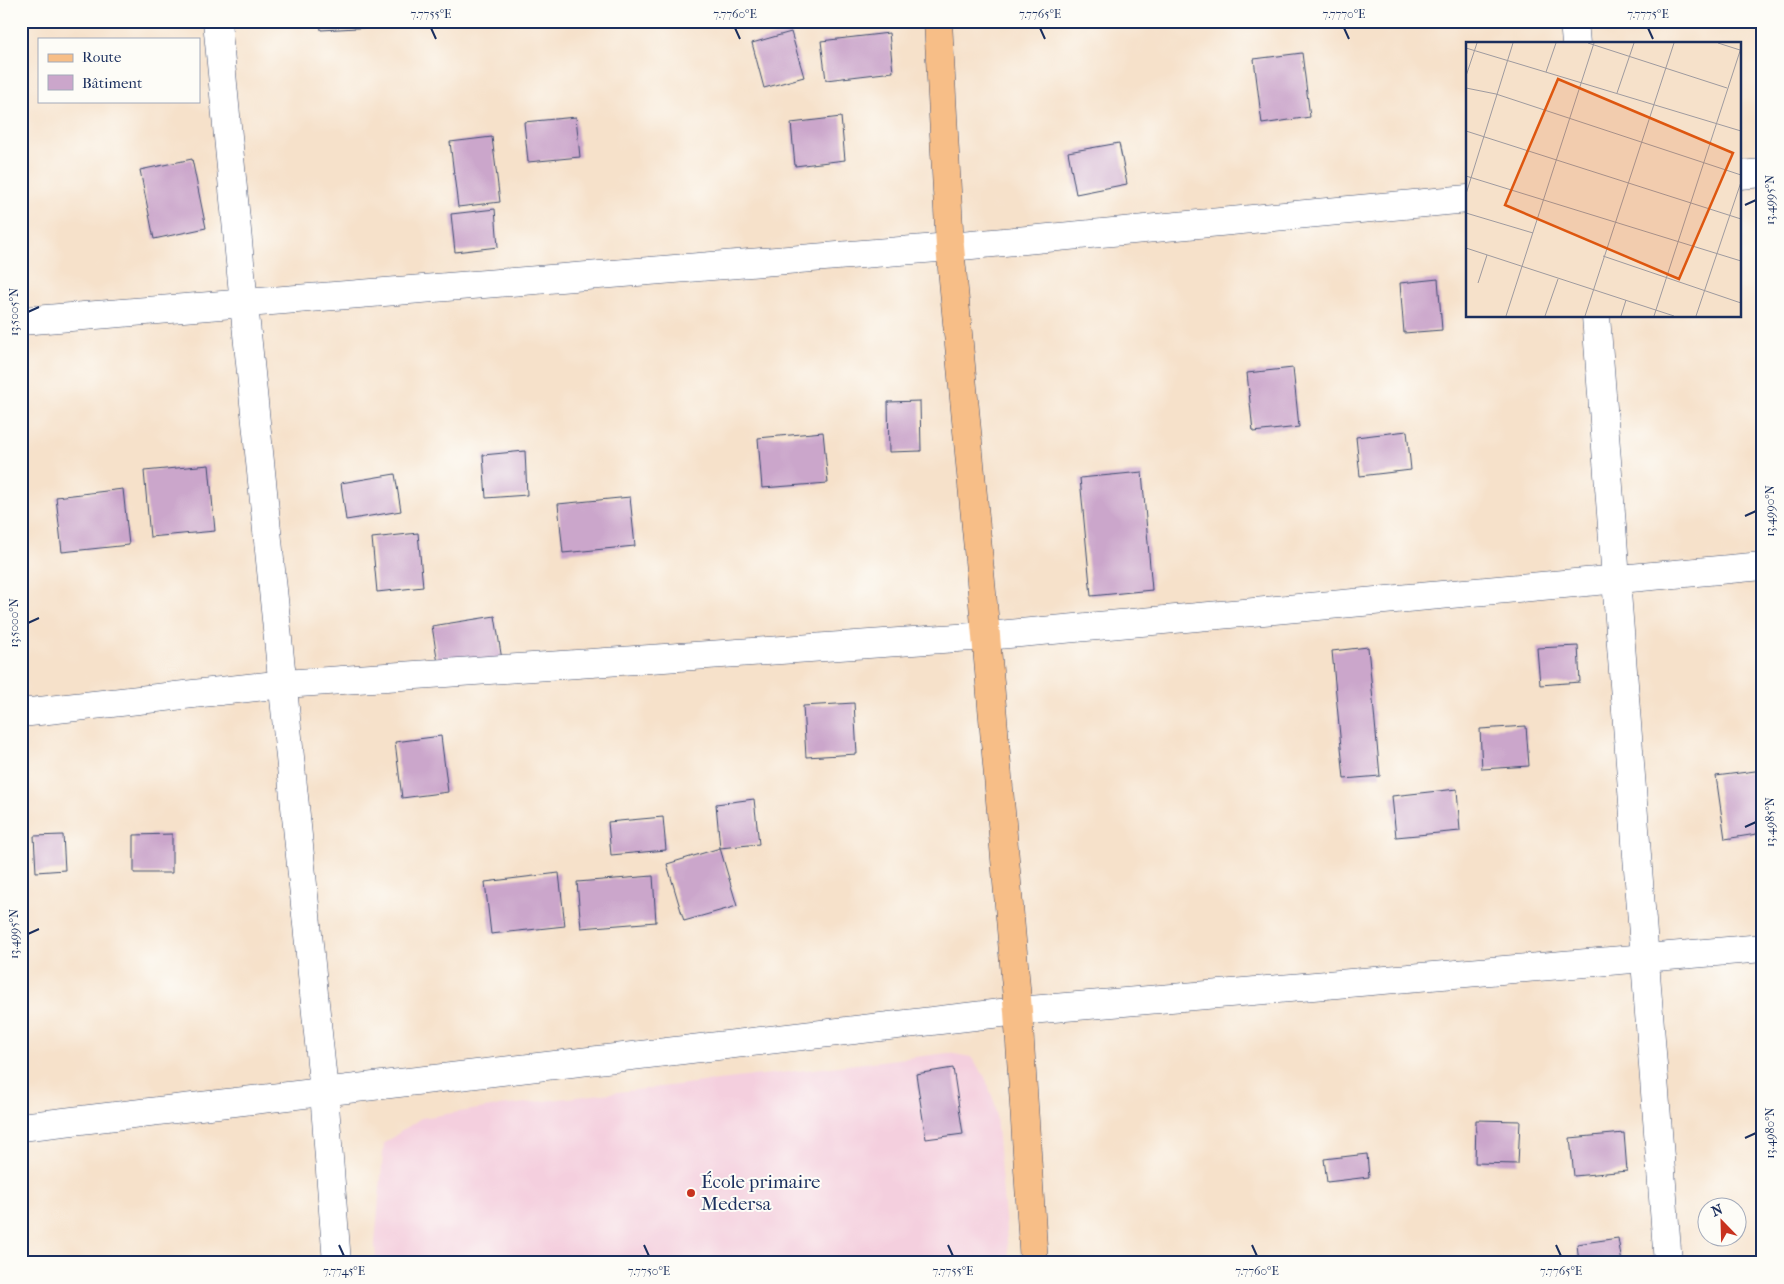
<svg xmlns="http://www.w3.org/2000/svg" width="1784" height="1284" font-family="'IM FELL French Canon',serif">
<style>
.built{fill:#f4cfde}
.building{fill:#cba6cb}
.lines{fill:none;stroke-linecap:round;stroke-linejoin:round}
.minor-casing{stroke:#3c4a6e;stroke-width:29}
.primary-casing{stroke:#3c4a6e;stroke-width:29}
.minor{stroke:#fff;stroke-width:28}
.primary{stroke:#f7be87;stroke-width:28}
.ticks{fill:none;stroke:#1b2f5e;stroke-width:2}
.poi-dot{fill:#c8321e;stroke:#fdfcf7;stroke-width:2}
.labels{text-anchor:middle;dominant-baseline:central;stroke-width:4;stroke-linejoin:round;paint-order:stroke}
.poi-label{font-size:19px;fill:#1b2f5e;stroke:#fdfcf7;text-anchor:start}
.inset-road{fill:none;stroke:#9e9a9f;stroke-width:1}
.view{fill:#de5710;fill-opacity:0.15;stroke:#de5710;stroke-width:2.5}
.inset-edge{fill:none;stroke:#1b2f5e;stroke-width:2.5}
.neatline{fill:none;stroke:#1b2f5e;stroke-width:2}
.ticks-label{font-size:12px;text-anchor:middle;fill:#1b2f5e}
</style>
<rect width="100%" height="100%" fill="#fdfcf7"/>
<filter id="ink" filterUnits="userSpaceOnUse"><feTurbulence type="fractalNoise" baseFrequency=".02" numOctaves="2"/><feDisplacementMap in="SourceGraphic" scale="10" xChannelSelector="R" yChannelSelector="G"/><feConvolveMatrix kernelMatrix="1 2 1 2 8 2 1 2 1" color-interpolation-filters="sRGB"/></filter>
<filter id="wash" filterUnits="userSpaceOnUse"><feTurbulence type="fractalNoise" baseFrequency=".0096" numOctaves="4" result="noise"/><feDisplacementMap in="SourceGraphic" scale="20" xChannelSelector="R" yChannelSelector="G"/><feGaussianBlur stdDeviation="1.12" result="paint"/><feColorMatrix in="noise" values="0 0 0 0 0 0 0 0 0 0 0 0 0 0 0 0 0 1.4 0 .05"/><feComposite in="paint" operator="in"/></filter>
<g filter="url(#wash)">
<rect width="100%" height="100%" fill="#f6e1ca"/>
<polygon class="built" points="948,1053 971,1057 985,1077 995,1104 1009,1263 376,1263 375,1243 384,1143 421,1118 491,1107"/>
<g id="blocks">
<g class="building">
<polygon points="320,21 374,21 375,27 321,30"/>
<polygon points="791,32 804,77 764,88 752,43"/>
<polygon points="889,33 893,72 826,80 821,41"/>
<polygon points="1302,53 1310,117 1262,124 1254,59"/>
<polygon points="576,117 580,157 528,162 524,122"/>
<polygon points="841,117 845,160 795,166 791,123"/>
<polygon points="492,137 500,202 458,207 450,142"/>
<polygon points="1119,143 1127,184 1076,194 1068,152"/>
<polygon points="192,159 206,228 154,239 140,170"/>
<polygon points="495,209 498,247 455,252 451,214"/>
<polygon points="1438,279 1442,330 1404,333 1400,283"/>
<polygon points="1293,368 1299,427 1253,432 1247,373"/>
<polygon points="920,401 921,451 889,452 888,402"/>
<polygon points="1407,431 1411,470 1360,476 1356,437"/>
<polygon points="823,432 828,483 762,488 758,438"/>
<polygon points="525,451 527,495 486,498 483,455"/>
<polygon points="209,465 215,531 150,537 144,471"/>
<polygon points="1142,472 1152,590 1091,596 1080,478"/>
<polygon points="395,474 401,511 346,520 341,483"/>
<polygon points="123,489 129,545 62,552 56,497"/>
<polygon points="630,497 635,546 563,553 558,504"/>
<polygon points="418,533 423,587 377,592 372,538"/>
<polygon points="495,616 502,660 439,670 432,626"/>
<polygon points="1578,646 1580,682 1540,685 1537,648"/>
<polygon points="1368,647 1380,776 1344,779 1332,651"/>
<polygon points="854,703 857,754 806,757 803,706"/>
<polygon points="1526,726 1529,766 1482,769 1480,729"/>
<polygon points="441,736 448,792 402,798 395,742"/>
<polygon points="1763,770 1763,833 1725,839 1716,776"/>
<polygon points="1457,789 1460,831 1396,837 1392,796"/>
<polygon points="754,799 759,844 720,848 716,804"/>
<polygon points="663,817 666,850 611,855 608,822"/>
<polygon points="172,834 172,873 134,873 134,835"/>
<polygon points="63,835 65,870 36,872 34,836"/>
<polygon points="720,848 737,906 684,921 667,864"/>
<polygon points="559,873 565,926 491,934 485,882"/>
<polygon points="653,876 656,922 581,928 577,882"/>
<polygon points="953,1068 963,1134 926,1139 916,1074"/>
<polygon points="1476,1120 1520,1121 1518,1164 1475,1163"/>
<polygon points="1624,1133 1627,1171 1574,1176 1570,1138"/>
<polygon points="1367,1154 1369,1177 1327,1182 1324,1159"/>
<polygon points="1618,1238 1622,1263 1579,1263 1577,1244"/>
</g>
</g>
</g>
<g filter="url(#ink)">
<use href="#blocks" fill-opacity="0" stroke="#3c4a6e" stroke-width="1"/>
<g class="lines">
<g class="minor-casing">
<g id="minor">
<polyline points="217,21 244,304 324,1092 337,1263"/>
<polyline points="1574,21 1576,44"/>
<polyline points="1740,175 1763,173"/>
<polyline points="1596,316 1668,1263"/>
<polyline points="21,321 950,247 1468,199"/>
<polyline points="21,713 284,684 986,636 1763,566"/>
<polyline points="21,1127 1018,1011 1763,948"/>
</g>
</g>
<g class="primary-casing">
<polyline id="primary" points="938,21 950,247 986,636 1018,1011 1034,1263"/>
</g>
<use href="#minor" class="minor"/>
<use href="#primary" class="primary"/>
</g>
</g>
<path class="ticks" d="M431 28 436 39M735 28 740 39M1040 28 1045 39M1344 28 1349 39M1648 28 1653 39M1745 205 1756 200M28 312 39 307M1745 516 1756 511M28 623 39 618M1745 827 1756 822M28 934 39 929M1745 1138 1756 1133M339 1245 344 1256M644 1245 649 1256M948 1245 953 1256M1252 1245 1257 1256M1556 1245 1561 1256"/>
<circle class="poi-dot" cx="691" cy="1193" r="5"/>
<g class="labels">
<g class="poi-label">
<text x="701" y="1182">École primaire<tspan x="701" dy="22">Medersa</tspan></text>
</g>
</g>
<g transform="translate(1466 42)">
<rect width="275" height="275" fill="#f6e1ca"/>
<path class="inset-road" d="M122 1 261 46M252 1 274 8M0 6 275 89M80 30 90 1M0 34 11 1M0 46 30 52 275 133M151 51 168 1M0 89 275 177M0 134 275 219M0 152 47 1M0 171 67 191M0 206 208 274M137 214 275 261M12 241 21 213M40 274 128 1M79 274 92 237M119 274 208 1M155 274 160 258M188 274 275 6M230 274 275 140"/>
<path class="view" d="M92 37 267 111 213 237 39 163Z"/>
<rect width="275" height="275" class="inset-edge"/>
</g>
<rect width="1784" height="1284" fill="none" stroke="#fdfcf7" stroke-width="55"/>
<rect x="38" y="38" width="162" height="65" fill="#fdfcf7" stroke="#a3aaba"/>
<rect x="48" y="54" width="25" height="8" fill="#f7be87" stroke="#a3aaba"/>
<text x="82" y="62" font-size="15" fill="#1b2f5e">Route</text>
<rect x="48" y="75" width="25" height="15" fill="#cba6cb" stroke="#a3aaba"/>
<text x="82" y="88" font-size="15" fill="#1b2f5e">Bâtiment</text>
<g transform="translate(1722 1222) rotate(337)"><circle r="24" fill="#fdfcf7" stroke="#a3aaba"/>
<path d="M0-4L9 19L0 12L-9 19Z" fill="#c8321e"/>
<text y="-8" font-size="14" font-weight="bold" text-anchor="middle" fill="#1b2f5e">N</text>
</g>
<rect x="28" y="28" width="1728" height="1228" class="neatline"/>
<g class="ticks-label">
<text x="431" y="18">7.7755°E</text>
<text x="735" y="18">7.7760°E</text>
<text x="1040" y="18">7.7765°E</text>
<text x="1344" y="18">7.7770°E</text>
<text x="1648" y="18">7.7775°E</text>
<text transform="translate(1770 200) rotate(-90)" y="4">13.4995°N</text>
<text transform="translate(14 312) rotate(-90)" y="4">13.5005°N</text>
<text transform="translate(1770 511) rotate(-90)" y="4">13.4990°N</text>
<text transform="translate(14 623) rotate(-90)" y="4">13.5000°N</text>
<text transform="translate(1770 822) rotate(-90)" y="4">13.4985°N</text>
<text transform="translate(14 934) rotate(-90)" y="4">13.4995°N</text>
<text transform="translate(1770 1133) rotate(-90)" y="4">13.4980°N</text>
<text x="344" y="1275">7.7745°E</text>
<text x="649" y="1275">7.7750°E</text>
<text x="953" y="1275">7.7755°E</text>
<text x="1257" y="1275">7.7760°E</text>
<text x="1561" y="1275">7.7765°E</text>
</g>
</svg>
